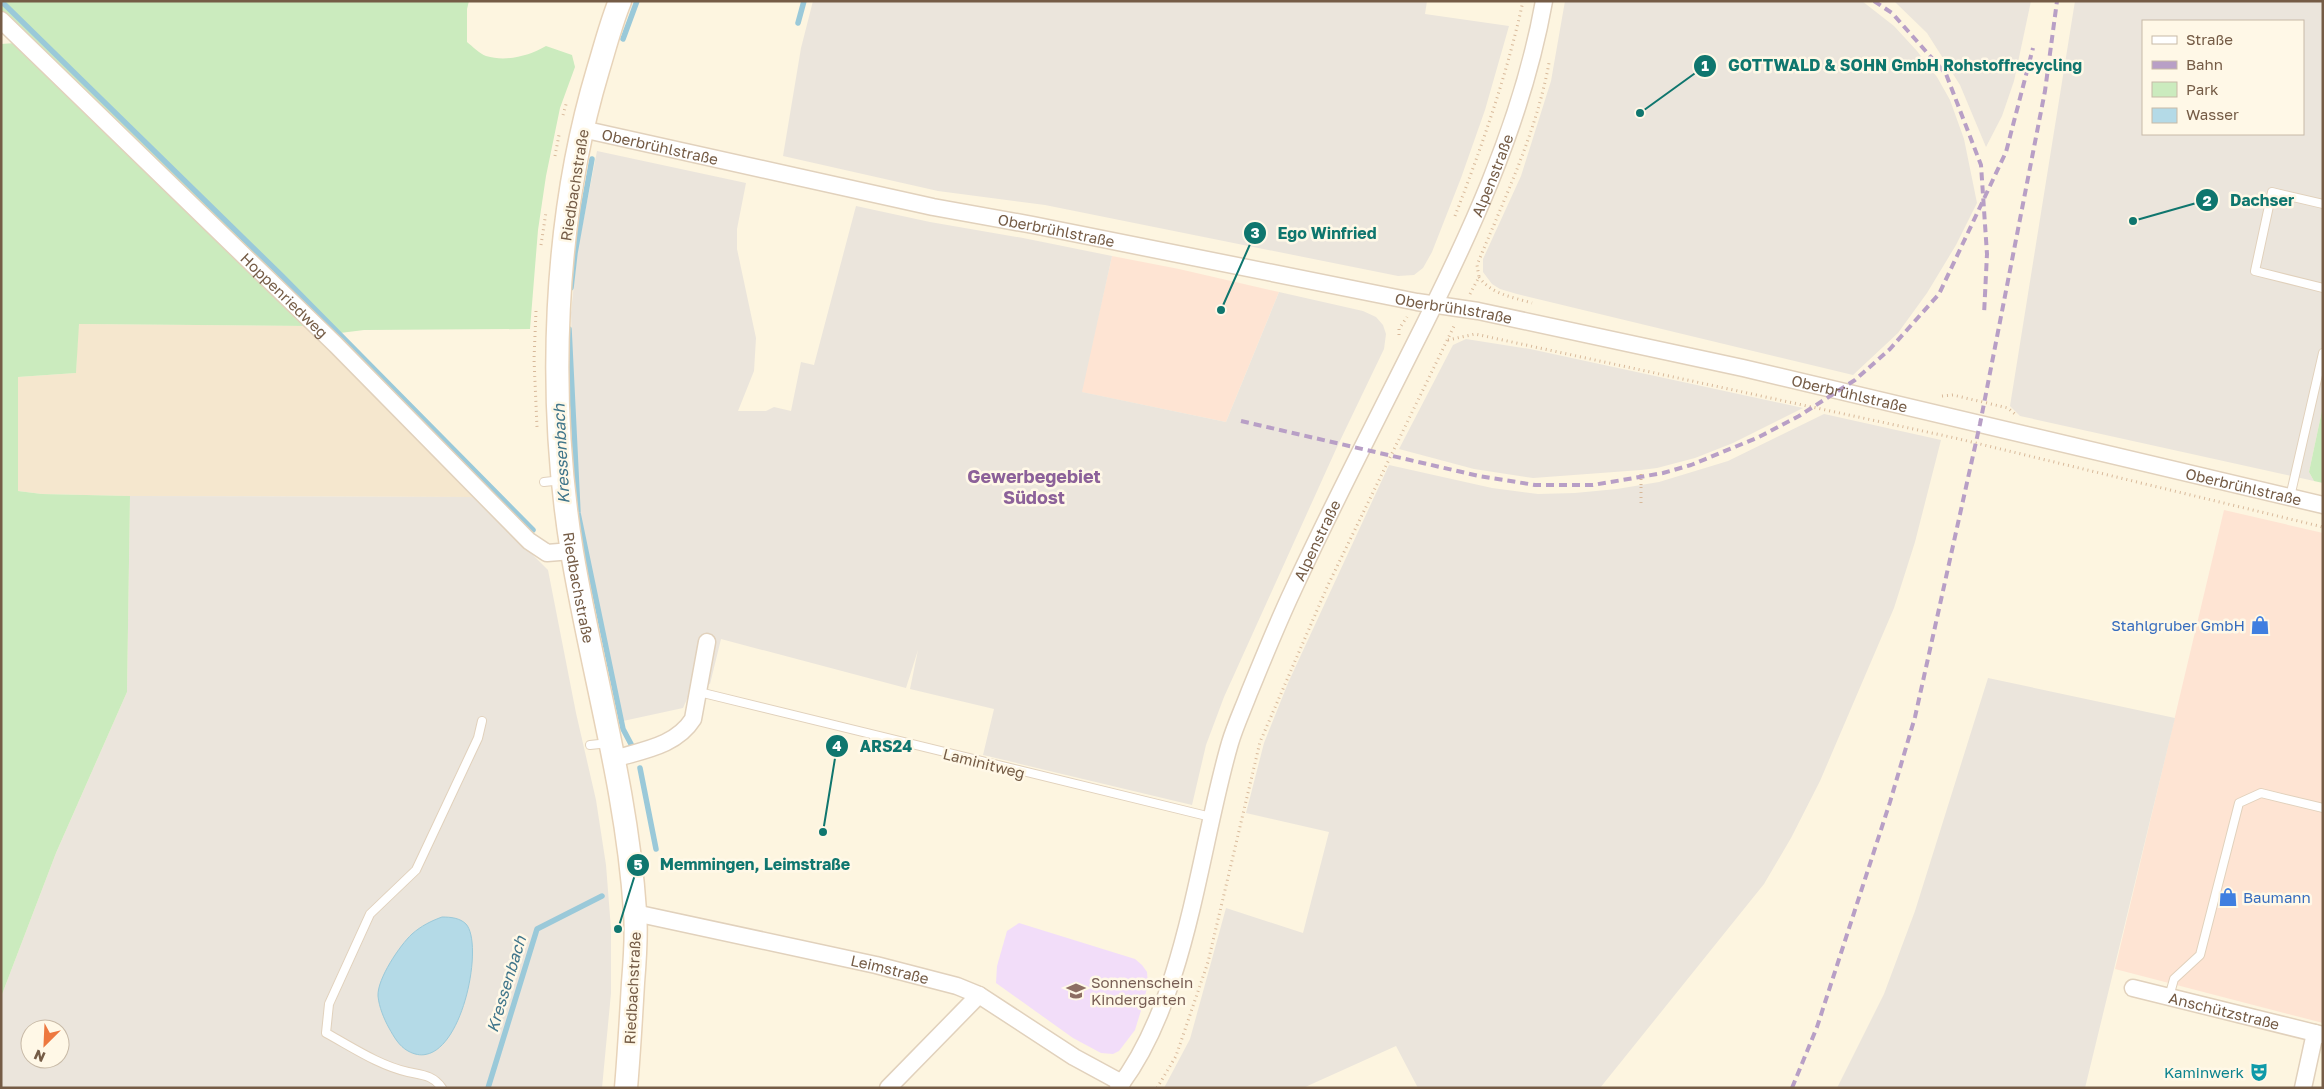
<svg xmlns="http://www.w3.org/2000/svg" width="2324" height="1089" font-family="'Golos Text',sans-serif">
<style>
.residential{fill:#f5e7ce}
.commercial{fill:#fee4d3}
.industrial{fill:#ebe5dc;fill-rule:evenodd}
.education{fill:#f2ddf9}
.green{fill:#cbebbe}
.water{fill:#b4dae7;stroke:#9ac9d9}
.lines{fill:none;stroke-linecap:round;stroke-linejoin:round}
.stream{stroke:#9ac9d9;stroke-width:5.5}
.lane-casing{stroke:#e1d1bc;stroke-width:10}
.street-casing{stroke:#e1d1bc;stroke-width:19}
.secondary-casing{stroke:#e7d3b9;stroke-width:25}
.path{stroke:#d8b99a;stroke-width:3;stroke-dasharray:1 4;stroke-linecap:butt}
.lane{stroke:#fff;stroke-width:8}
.street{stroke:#fff;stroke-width:16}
.secondary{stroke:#fff;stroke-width:22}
.rail{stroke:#b89fc6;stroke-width:4;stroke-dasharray:8 5;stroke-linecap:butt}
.path-bridge{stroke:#d8b99a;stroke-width:3;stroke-dasharray:1 4;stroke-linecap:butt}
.labels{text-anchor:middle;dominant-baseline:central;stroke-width:5;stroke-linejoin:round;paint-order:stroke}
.street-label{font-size:15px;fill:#755c46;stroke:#fff8e7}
.shop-label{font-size:15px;fill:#366cbe;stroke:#fff8e7;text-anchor:end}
.education-label{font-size:15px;fill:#785e54;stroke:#fff8e7;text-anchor:start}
.culture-label{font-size:15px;fill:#0d838f;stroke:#fff8e7;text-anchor:end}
.water-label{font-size:16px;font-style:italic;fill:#3f758a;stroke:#fff8e7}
.quarter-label{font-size:18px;font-weight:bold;fill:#8c6199;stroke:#fff8e7}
.leader{fill:none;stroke:#0f766e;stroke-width:2}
.callout-dot{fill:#0f766e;stroke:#fff8e7;stroke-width:2}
.mark-label{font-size:15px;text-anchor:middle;font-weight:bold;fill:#fff}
.callout-label{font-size:16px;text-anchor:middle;font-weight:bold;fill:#0f766e;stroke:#fff8e7;stroke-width:5;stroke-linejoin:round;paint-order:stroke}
</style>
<rect width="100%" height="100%" fill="#fdf5e0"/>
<polygon class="residential" points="78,324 308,326 475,497 130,496 42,494 18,491 18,377 76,373"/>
<g class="commercial">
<polygon points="1112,256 1179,269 1279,292 1226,422 1081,392"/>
<polygon points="2224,510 2323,533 2323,1023 2115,969"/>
</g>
<g class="industrial">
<polygon points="813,1 1427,1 1425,14 1509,26 1485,110 1461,178 1432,252 1423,268 1414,275 1398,276 1045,205 938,191 783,156 801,48"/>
<polygon points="1565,1 1862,1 1894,26 1917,51 1937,77 1950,100 1964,139 1977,203 1956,245 1927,293 1898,333 1853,375 1517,294 1500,289 1492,284 1483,272 1483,259 1521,176 1551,81"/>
<polygon points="1894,1 2031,1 2014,81 2002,116 1986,147 1960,85 1927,33"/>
<path d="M2075 1H2323V406L2309 472 2314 481 2020 416 2010 406ZM2143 21H2303V134H2143Z"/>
<polygon points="597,151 746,183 737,229 737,249 756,338 754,371 738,411 766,411 774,407 791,411 801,362 814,365 856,206 930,222 1023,238 1112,256 1082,392 1226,422 1279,292 1363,311 1376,317 1383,325 1386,334 1384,349 1337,447 1224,697 1206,745 1192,805 983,755 994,709 910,689 918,650 906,688 721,639 710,684 691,690 683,708 623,721 579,508 572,355 571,313 577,253"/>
<polygon points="1466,339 1530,349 1803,408 1733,443 1695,458 1657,468 1641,470 1533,478 1474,469 1399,449 1453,345"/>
<polygon points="1824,414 1941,440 1915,542 1894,608 1820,781 1791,838 1764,884 1600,1088 1418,1088 1396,1046 1303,1088 1164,1088 1190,1039 1226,908 1303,933 1329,832 1246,813 1264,743 1288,683 1389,465 1492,488 1538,494 1575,493 1617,489 1659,482 1728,461"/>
<path d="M130 496 475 497 548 570 576 713 596 800 606 865 611 929V993L602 1088H1V997L56 853 127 692ZM30 1029H60V1059H30Z"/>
<polygon points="1988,678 2175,718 2085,1088 1837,1088 1884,994 1915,911"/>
</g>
<polygon class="education" points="1019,923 1135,959 1142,965 1147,972 1148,984 1143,1004 1135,1030 1119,1051 1113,1054 1101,1053 1073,1038 996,983 997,966 1007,931"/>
<g class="green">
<path d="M1 1H469L467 9V42C472 46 480 54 486 56 506 62 529 56 546 46L572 55 575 67 560 108 546 176 538 230 530 329 364 330 332 334 31 42 1 11Z"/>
<polygon points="15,43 308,326 79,324 76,373 18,377 18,491 42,494 130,496 127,692 56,853 1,997 1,44"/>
<polygon points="2323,406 2323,483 2314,481 2309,472"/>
</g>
<path class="water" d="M442 917C451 917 460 918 466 924 486 946 458 1079 408 1051 399 1046 394 1037 389 1028 384 1019 379 1007 378 996 377 979 400 945 412 934 421 926 431 921 442 917Z"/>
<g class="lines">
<g class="stream">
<polyline points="1,1 282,276 533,530"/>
<polyline points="798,23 804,1"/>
<polyline points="623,39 637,1"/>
<polyline points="571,288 575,253 592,159"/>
<polyline points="569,329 578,513 623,729 631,744"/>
<polyline points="640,768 656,849"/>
<polyline points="488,1088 537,929 602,896"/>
</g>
<g class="lane-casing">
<g id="lane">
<polyline points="2323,204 2272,192 2255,271 2323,288"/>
<polyline points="544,482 562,480"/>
<polyline points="2290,497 2323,353"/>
<polyline points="699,692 1211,817"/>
<polyline points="590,745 609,743"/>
<polyline points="2169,997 2174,979 2200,955 2239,803 2261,793 2323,808"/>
<path d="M442 1088C433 1075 422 1075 408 1072 378 1065 352 1047 326 1033L329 1004 370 914 416 870 478 738 482 721"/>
</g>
</g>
<g class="street-casing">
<g id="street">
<path id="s1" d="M1 20 336 345 529 541 547 553 572 551"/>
<path id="s2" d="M582 129 933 207 1033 225 1417 302 1478 311 1743 368 2323 505"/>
<path d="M614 759C643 750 676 746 693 719L707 642"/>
<path id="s3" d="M635 913 876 965 957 986 979 995 1074 1057 1122 1083"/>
<path id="s4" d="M2133 988 2323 1035"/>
<polyline points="888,1088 979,995"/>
<path id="s5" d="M1118 1088C1187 999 1199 849 1230 743 1235 726 1243 709 1249 693 1263 659 1277 624 1293 590 1330 510 1371 431 1410 353 1467 241 1522 125 1544 1"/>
<polyline points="2303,1088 2315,1033"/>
</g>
</g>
<g class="secondary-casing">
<g id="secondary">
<path id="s6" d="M620 1C611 23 605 47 598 70 553 220 547 397 572 552 592 672 627 789 635 911 637 935 635 959 633 983 631 1018 629 1053 626 1088"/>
</g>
</g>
<g class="path">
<polyline points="563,115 567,101"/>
<polyline points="555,156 559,135"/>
<path d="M1455 216C1482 146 1507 75 1523 1"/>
<polyline points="541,245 546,212"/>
<path d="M1479 277C1491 294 1512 297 1532 303"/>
<path d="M1470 294 1479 277 1477 265C1504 199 1536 134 1549 63"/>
<polyline points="536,311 534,359 537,427"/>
<polyline points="1399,335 1399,329 1407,317"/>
<polyline points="1448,340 1475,334 1955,438 2323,527"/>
<polyline points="1942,396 1953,395 2008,408 2015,414"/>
<polyline points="1641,503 1641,485"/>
<polyline points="1157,1088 1176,1056 1208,962 1260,742 1328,585 1455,324"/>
</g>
<use href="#lane" class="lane"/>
<use href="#street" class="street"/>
<use href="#secondary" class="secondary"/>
<g class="rail">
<polyline points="1874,1 1892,13 1946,74 1981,165 1987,254 1984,315"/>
<polyline points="1241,421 1479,476 1535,485 1593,485 1663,473 1691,465 1759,437 1799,416 1855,380 1890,349 1939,294 2006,152 2033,48"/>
<polyline points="1792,1088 1817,1027 1890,802 1915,717 1980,424 2045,91 2057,1"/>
</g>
<polyline class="path-bridge" points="1641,485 1641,470"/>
</g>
<defs>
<g id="shop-bare" transform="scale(1.5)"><path d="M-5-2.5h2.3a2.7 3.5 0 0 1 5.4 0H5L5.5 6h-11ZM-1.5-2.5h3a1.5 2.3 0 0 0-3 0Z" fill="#3f7fe0" stroke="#fff8e7" stroke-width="2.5" paint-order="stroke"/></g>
<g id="school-bare" transform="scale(1.5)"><path d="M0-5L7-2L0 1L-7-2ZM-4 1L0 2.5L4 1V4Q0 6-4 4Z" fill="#8d6e63" stroke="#fff8e7" stroke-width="2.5" paint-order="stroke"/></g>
<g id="theatre-bare" transform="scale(1.5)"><path d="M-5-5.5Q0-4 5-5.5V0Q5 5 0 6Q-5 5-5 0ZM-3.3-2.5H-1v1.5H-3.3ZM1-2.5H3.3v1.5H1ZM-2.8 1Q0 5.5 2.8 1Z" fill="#0f9aa8" stroke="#fff8e7" stroke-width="2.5" paint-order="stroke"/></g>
</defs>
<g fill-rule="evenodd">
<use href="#shop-bare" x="2260" y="625"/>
<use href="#shop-bare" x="2228" y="897"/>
<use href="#school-bare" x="1076" y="991"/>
<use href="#theatre-bare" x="2259" y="1072"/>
</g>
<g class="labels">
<g class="street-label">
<text stroke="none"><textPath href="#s2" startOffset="80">Oberbrühlstraße</textPath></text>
<text stroke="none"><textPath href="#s5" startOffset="991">Alpenstraße</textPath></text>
<text transform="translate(574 185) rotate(-81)">Riedbachstraße</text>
<text stroke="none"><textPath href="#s2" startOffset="485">Oberbrühlstraße</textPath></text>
<text stroke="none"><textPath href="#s1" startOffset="395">Hoppenriedweg</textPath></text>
<text stroke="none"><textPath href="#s2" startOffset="890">Oberbrühlstraße</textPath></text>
<text stroke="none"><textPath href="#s2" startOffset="1295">Oberbrühlstraße</textPath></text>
<text stroke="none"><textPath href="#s2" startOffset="1700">Oberbrühlstraße</textPath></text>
<text stroke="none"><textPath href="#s5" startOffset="586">Alpenstraße</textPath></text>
<text stroke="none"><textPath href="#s6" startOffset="595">Riedbachstraße</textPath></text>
<text transform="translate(984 763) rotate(14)">Laminitweg</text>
<text stroke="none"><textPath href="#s3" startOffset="261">Leimstraße</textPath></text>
<text transform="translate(632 988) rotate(-87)">Riedbachstraße</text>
<text stroke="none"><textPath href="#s4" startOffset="94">Anschützstraße</textPath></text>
</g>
<g class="shop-label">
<text x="2245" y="625">Stahlgruber GmbH</text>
<text x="2243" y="897" text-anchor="start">Baumann</text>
</g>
<g class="education-label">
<text x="1091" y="982">Sonnenschein<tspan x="1091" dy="17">Kindergarten</tspan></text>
</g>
<g class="culture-label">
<text x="2244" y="1072">Kaminwerk</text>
</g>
<g class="water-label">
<text transform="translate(561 454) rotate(-93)">Kressenbach</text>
<text transform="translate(506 984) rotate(-73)">Kressenbach</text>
</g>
<g class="quarter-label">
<text x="1034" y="476">Gewerbegebiet<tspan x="1034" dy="21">Südost</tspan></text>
</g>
</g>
<path class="leader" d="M1640 113L1705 66M2133 221L2207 200M1221 310L1255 233M823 832L837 746M618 929L638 865"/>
<g class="callout-dot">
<circle cx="1640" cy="113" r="5"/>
<circle cx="2133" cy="221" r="5"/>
<circle cx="1221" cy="310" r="5"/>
<circle cx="823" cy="832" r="5"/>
<circle cx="618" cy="929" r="5"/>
<circle cx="1705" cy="66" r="12"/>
<circle cx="2207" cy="200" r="12"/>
<circle cx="1255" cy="233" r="12"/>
<circle cx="837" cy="746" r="12"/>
<circle cx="638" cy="865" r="12"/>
</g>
<g class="mark-label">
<text x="1705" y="71">1</text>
<text x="2207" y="206">2</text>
<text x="1255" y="238">3</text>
<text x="837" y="751">4</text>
<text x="638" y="870">5</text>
</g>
<g class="callout-label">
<text x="1905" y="71">GOTTWALD &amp; SOHN GmbH Rohstoffrecycling</text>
<text x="2262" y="206">Dachser</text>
<text x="1327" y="239">Ego Winfried</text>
<text x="886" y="752">ARS24</text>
<text x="755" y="870">Memmingen, Leimstraße</text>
</g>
<rect width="2324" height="1089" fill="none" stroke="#755c46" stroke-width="5"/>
<rect x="2142" y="20" width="162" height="115" fill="#fff8e7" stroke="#c8baa7"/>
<rect x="2152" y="36" width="25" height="8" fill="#ffffff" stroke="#c8baa7"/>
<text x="2186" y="45" font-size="15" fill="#755c46">Straße</text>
<rect x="2152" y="61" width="25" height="8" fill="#b89fc6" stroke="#c8baa7"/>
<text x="2186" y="70" font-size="15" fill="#755c46">Bahn</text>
<rect x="2152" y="82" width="25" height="15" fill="#cbebbe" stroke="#c8baa7"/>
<text x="2186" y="95" font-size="15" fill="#755c46">Park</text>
<rect x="2152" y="108" width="25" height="15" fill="#b4dae7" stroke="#c8baa7"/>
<text x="2186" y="120" font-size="15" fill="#755c46">Wasser</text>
<g transform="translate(45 1044) rotate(204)"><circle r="24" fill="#fff8e7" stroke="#c8baa7"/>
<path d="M0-4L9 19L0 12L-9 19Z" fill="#ed783f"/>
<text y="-8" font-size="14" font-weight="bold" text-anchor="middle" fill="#755c46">N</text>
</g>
</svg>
